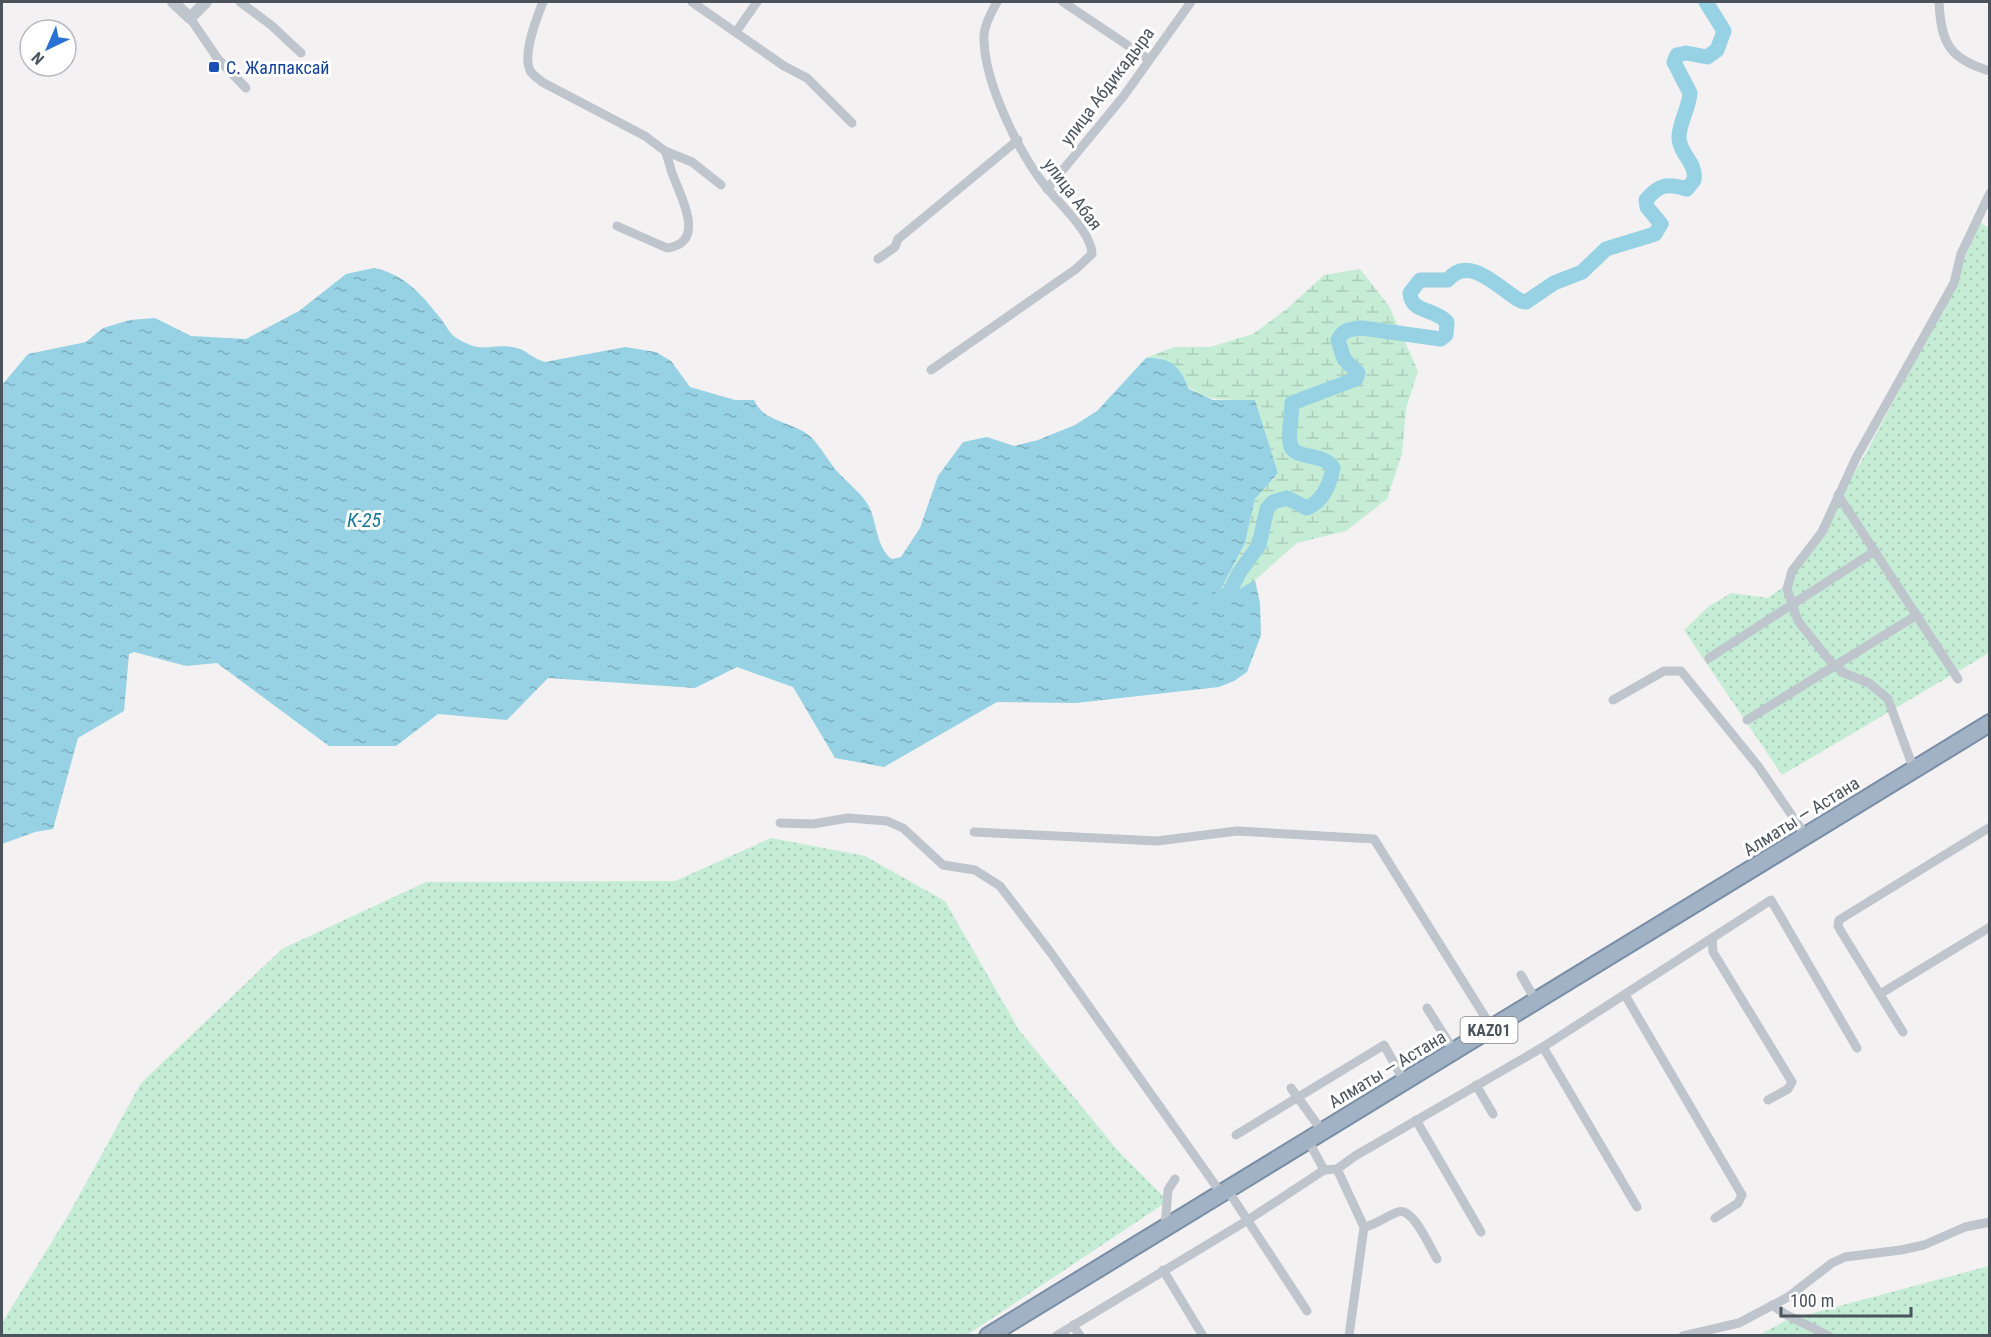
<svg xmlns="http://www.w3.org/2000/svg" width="1991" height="1337" font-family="'Roboto Condensed',sans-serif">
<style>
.grass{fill:url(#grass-dots)}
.wetland{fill:url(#wetland-marsh)}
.water{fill:url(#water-ripples)}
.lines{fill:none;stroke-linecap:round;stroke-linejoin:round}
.river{stroke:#96d2e4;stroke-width:15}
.trunk-casing{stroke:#798ea6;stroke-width:20}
.minor{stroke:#bec5cc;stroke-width:9}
.tertiary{stroke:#bec5cc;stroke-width:12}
.trunk{stroke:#a1b2c4;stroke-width:16}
.transit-dot{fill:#1a4fb4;stroke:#fff;stroke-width:2}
.labels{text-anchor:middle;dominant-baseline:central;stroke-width:6;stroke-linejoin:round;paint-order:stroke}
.shield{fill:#fff;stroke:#81878e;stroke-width:1.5}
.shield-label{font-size:16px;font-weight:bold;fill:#4b545d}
.transit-label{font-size:18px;fill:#164399;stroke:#fff;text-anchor:start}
.street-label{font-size:18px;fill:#4b545d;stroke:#fff}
.water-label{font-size:20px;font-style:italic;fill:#1a7b99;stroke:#fff}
</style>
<defs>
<pattern id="grass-dots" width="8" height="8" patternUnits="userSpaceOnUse" patternTransform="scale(1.5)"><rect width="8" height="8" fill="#c5ecd5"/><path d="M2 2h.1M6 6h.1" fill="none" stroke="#abccb9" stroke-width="1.8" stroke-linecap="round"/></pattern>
<pattern id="wetland-marsh" width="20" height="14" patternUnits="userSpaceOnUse" patternTransform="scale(1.5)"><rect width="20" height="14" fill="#c5ecd5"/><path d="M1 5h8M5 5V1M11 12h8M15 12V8" fill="none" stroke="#abccb9"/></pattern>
<pattern id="water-ripples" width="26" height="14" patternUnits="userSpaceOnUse" patternTransform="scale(1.5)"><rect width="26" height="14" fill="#96d2e4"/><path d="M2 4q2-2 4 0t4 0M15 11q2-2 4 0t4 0" fill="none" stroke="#7cadbc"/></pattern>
</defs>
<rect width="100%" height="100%" fill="#f3f1f1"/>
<g class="grass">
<polygon points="1980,222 1989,228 1989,653 1782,775 1684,630 1708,607 1731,593 1768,598 1790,582 1866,453 1946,302"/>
<polygon points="771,838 865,856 945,901 1019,1030 1119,1152 1168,1201 967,1335 2,1336 2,1323 70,1212 141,1083 282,949 426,882 675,881"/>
<polygon points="1989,1266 1989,1335 1757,1336 1787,1320"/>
</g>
<path class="wetland" d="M1360 269 1389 306 1418 371 1406 409 1402 454 1387 499 1346 531 1297 543 1255 580 1212 605 1245 543 1255 499 1278 473 1255 400C1199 400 1198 399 1161 358H1146L1174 347H1210L1253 334 1288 308 1324 275Z"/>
<path class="water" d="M374 268C405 274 422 295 441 319 446 325 449 333 455 337 484 356 490 342 517 348 526 350 533 359 545 362L625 347 656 352 671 361 690 387 735 400H754C764 423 792 421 810 436 820 446 826 457 835 469 846 482 865 495 871 511 877 527 878 550 892 559L901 557 920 528 938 476 963 442 987 437 1014 446 1038 440 1075 425 1097 411 1146 358C1172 357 1180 367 1189 389L1213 400H1255L1278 473 1255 499 1245 543 1213 604 1255 580 1260 603 1261 635 1247 672 1234 681 1219 687 1076 703 997 702 884 767 835 758 793 687 737 667 695 688 548 678 507 720 438 714 396 746H329L217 663 186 666 134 652 129 654 124 711 78 738 53 829 35 832 2 844V385L28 354 86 342 103 328 130 320 155 318 191 336 246 339 299 311 346 274Z"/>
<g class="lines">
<path class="river" d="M1194 615 1229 593 1239 573 1259 545 1267 509 1273 502 1287 498 1307 508C1323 501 1330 484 1333 468 1323 451 1292 461 1290 443 1288 430 1292 416 1292 403L1356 379 1358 373 1344 359 1338 340C1343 329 1351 329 1362 328L1441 339 1446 335 1447 322C1434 308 1411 313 1410 293L1420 280H1448C1472 249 1511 303 1526 302L1554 283 1582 272 1606 249 1655 234 1661 224 1647 207 1646 200C1659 184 1668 183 1687 189L1694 180C1697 162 1678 153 1679 136 1680 121 1689 108 1690 93L1674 62 1677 55 1686 53 1707 57 1717 50 1724 31 1706 2"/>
<g class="trunk-casing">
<polyline id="trunk" points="988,1336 1990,723"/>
</g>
<g class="minor">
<polyline points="240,2 271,25 301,53"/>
<path d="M543 2C537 17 521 57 531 72 534 76 539 79 542 82L645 136 665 151 692 162 721 185"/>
<polyline points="692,2 784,66 807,78 852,123"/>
<polyline points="1063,2 1148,59"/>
<path d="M1939 2C1941 43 1949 59 1990 71"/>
<polyline points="190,18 218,59 246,88"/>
<polyline points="736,32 757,2"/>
<polyline points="1047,189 1123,97 1191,2"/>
<path d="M617 226 667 248C706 243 682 199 674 178 670 169 669 160 665 151"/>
<polyline points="878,259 895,247 898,239 1018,140"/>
<path d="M931 370 1076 269 1092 254C1092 233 1059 203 1046 187 1019 153 985 84 984 40 983 27 991 13 997 2"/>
<polyline points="1838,495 1958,679"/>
<polyline points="1709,658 1875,551"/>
<polyline points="1613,700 1664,671 1681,671 1758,766 1806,836"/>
<polyline points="1747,720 1917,615"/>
<polyline points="1914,770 1888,699 1869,683 1844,673 1830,661 1798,621 1787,589 1792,571 1822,532 1856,458 1954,283 1961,254 1990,193"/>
<polyline points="780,823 813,824 848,818 887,821 903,828 943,865 975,870 1000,886 1051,953 1221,1193"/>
<polyline points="974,832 1157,841 1237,831 1374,839 1492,1028"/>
<polyline points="1712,938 1713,952 1792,1082 1788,1089 1768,1100"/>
<polyline points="1521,975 1536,1001"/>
<polyline points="1880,994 1990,927"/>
<polyline points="1625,995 1742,1195 1738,1203 1715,1218"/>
<polyline points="1427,1008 1454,1051"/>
<polyline points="1903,1032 1842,933 1838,926 1839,920 1990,827"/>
<polyline points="1543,1047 1637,1207"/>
<polyline points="1476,1085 1493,1114"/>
<polyline points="1291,1088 1322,1131"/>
<polyline points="1416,1120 1481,1232"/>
<polyline points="1236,1135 1384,1045 1404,1081"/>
<polyline points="1308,1140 1324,1170"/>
<polyline points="1337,1169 1364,1227 1349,1336"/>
<polyline points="1227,1189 1307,1311"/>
<polyline points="1165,1227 1168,1190 1175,1179"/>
<path d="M1364 1227C1376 1225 1386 1216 1398 1212 1413 1206 1430 1248 1437 1259"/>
<polyline points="1163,1270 1203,1336"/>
<polyline points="1772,1305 1785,1314 1829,1336"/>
<polyline points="1073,1325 1080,1336"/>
<polyline points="1056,1336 1248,1220 1324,1170 1337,1169 1355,1156 1543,1047 1771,900 1857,1048"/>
<polyline points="1683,1336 1739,1323 1788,1297 1832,1263 1845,1257 1901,1250 1924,1245 1965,1227 1990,1222"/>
</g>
<polyline class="tertiary" points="173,2 190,18 206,2"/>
<use href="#trunk" class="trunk"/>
</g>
<rect class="transit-dot" x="208" y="61" width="12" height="12" rx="3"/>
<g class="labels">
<rect class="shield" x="1460.5" y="1017" width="57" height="26" rx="4.5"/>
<g class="shield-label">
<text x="1489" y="1030">KАZ01</text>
</g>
<g class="transit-label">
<text x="226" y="67">С. Жалпаксай</text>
</g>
<g class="street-label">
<text transform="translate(1107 86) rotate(-53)">улица Абдикадыра</text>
<text transform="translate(1073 194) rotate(53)">улица Абая</text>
<text transform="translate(1801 816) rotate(-32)">Алматы — Астана</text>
<text transform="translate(1387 1069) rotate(-31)">Алматы — Астана</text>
</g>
<g class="water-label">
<text x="364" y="520">К-25</text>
</g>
</g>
<rect width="1991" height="1337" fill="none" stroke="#4b545d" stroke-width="6"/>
<g transform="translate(48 48) rotate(224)"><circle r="28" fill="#ffffff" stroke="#b7bbbe" stroke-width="1.5"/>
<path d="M0-4.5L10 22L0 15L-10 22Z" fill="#2b71d3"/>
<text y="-9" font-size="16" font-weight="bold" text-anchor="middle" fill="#4b545d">N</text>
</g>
<path d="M1781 1307v9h130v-9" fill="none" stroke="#4b545d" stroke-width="3"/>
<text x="1790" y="1307" font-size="18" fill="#4b545d" stroke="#ffffff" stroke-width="4.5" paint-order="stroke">100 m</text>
</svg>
